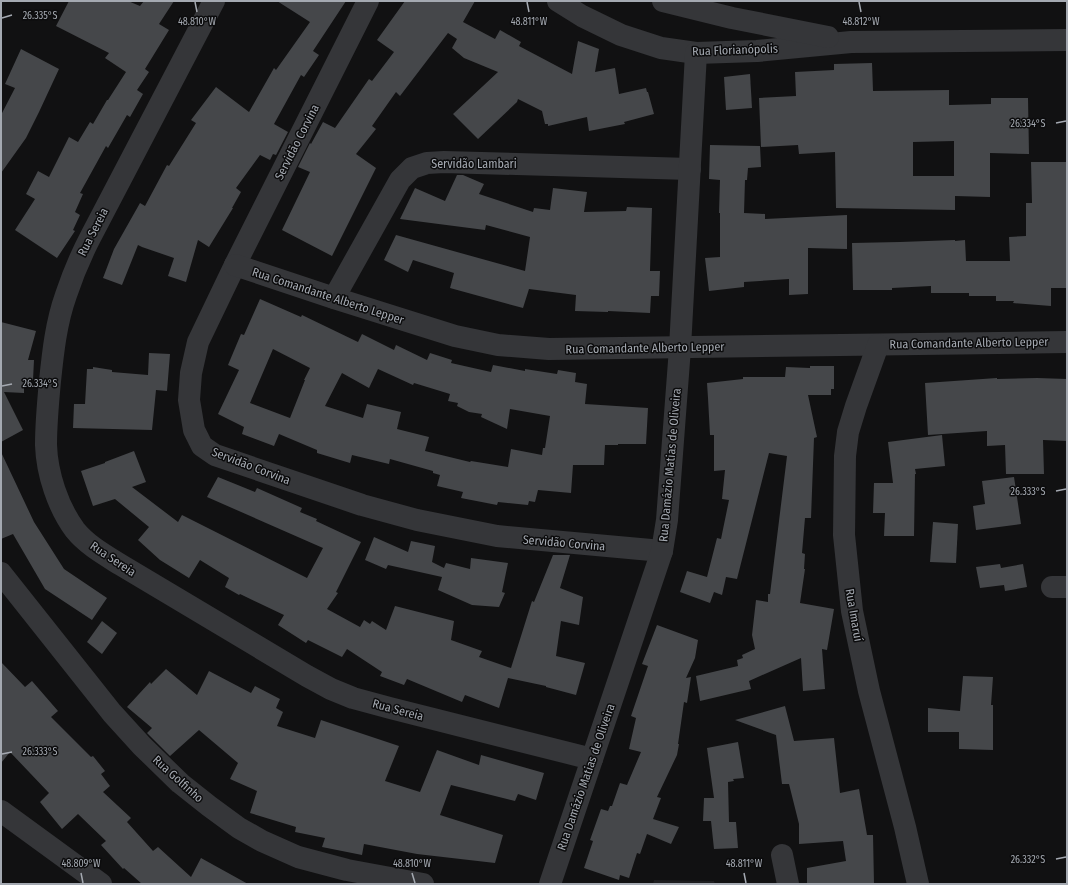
<svg xmlns="http://www.w3.org/2000/svg" width="1068" height="885" font-family="'Fira Sans Condensed',sans-serif">
<style>
.built{fill:#1d1d1f}
.building{fill:#45474a;fill-rule:evenodd}
.lines{fill:none;stroke-linecap:round;stroke-linejoin:round}
.minor{stroke:#353639;stroke-width:22}
.ticks{fill:none;stroke:#a4a9b1;stroke-width:1.5}
.labels{text-anchor:middle;dominant-baseline:central;stroke-width:3;stroke-linejoin:round;paint-order:stroke}
.street-label{font-size:12px;fill:#a4a9b1;stroke:#0c0c0d}
.ticks-label{font-size:10px;text-anchor:middle;fill:#a4a9b1;stroke:#0c0c0d;stroke-width:3;stroke-linejoin:round;paint-order:stroke}
</style>
<rect width="100%" height="100%" fill="#111112"/>
<polygon class="built" points="654,880 714,881 715,884 653,884"/>
<g class="building">
<polygon points="69,1 128,1 140,6 144,1 174,1 159,24 169,30 145,69 149,72 137,90 143,94 130,117 127,115 108,148 106,146 80,193 83,194 75,212 80,215 73,230 75,231 57,258 15,230 35,199 26,194 38,171 49,177 69,137 78,142 90,122 93,124 107,100 108,100 126,72 105,58 109,53 56,26"/>
<polygon points="277,1 346,1 313,51 319,55 304,77 301,75 274,124 288,132 276,155 273,154 270,160 260,155 236,188 241,192 232,208 233,208 209,247 198,240 186,282 168,276 174,258 142,247 138,245 122,285 103,278 114,249 140,203 145,206 167,165 169,166 196,123 191,120 216,87 249,112 274,68 276,70 310,22"/>
<polygon points="405,1 475,1 463,22 495,39 500,30 521,42 519,46 572,74 578,41 599,49 595,72 615,68 619,94 646,88 647,92 648,92 654,114 624,122 625,124 589,131 587,117 548,126 548,124 545,124 542,111 518,99 517,102 478,139 453,114 498,72 464,58 452,48 457,39 448,33 400,96 396,92 372,126 376,129 356,154 376,168 332,256 282,230 310,172 298,167 310,143 311,144 323,122 335,128 369,79 372,81 394,52 377,40"/>
<polygon points="21,49 59,69 39,112 26,138 1,173 1,115 15,88 5,84"/>
<path d="M872 63 873 91 949 90V105L991 104V98H1028L1029 154 990 153V197L955 196V210L836 208 835 152 799 154 798 145 761 147 759 98 796 96 795 72 834 70V64ZM954 141V176H913V142Z"/>
<polygon points="750,74 752,108 726,110 724,77"/>
<polygon points="710,145 760,146 761,167 748,168 747,180 745,180 744,213 765,214 765,219 847,215 847,249 808,248 808,294 789,295 789,279 744,282 744,287 709,291 705,258 720,257 720,213 719,213 720,180 709,179"/>
<polygon points="1031,162 1067,162 1067,288 1051,288 1051,306 1013,303 1014,301 996,301 996,296 969,296 969,293 931,293 931,286 892,288 892,290 853,290 852,243 900,242 955,240 955,241 965,240 966,261 1010,261 1009,237 1026,236 1026,203 1032,203"/>
<polygon points="457,175 463,175 484,184 479,194 533,212 534,208 550,210 553,188 587,192 584,212 626,211 627,207 652,208 650,271 660,271 659,296 651,296 650,313 608,311 608,312 575,311 576,295 529,289 523,308 450,288 454,273 413,260 408,272 384,260 396,235 525,271 530,237 486,225 485,230 400,219 415,188 445,201"/>
<path d="M260 299 301 317 302 315 358 342 362 334 394 350 396 345 427 360 430 353 452 360 451 363 491 372 493 365 525 371V369L557 374 558 370 576 373 575 382 587 384 585 404 648 408 646 444H618V445H605L604 465H573L571 493 538 490 535 502 529 501 528 505 498 502 497 505 461 498 463 492 437 486 440 475 433 473V471L390 459 389 464 352 455 350 463 317 453V450L279 434 274 446 242 434 244 427 218 414 239 370 228 365 241 334 244 335ZM273 349 310 368 304 380H305L290 418 250 403ZM378 369 413 385 414 383 450 394 448 401 458 403 457 406 469 412 482 414 481 417 507 429 510 409 550 416 545 448H543L542 455 511 449 508 467 471 461 470 462 425 451 429 437 397 429 401 412 367 404 363 418 325 406 342 373 369 388Z"/>
<polygon points="1,322 36,331 28,360 34,360 33,380 24,379 24,393 4,392 23,430 1,442"/>
<polygon points="149,353 170,354 167,391 156,390 152,430 73,428 74,404 85,404 87,369 93,369 93,367 112,370 112,372 148,375"/>
<polygon points="810,366 834,366 834,389 831,389 831,395 808,395 817,437 814,438 811,518 805,518 802,553 805,554 804,569 805,569 800,603 834,609 827,650 822,649 825,689 803,691 801,658 749,681 751,689 700,701 696,676 738,666 737,660 743,658 742,655 755,649 752,635 756,600 768,602 768,594 770,594 787,456 769,453 737,579 726,577 722,595 714,592 710,603 680,592 687,571 707,577 717,538 721,539 729,500 722,499 725,470 714,471 714,435 710,435 708,398 707,383 743,379 743,377 785,377 786,367 810,368"/>
<polygon points="997,378 997,379 1037,378 1067,379 1067,441 1043,440 1044,474 1006,474 1005,445 987,446 987,431 928,435 925,383"/>
<polygon points="942,435 945,466 915,469 916,474 915,474 914,536 884,536 885,513 873,513 874,483 893,483 888,442"/>
<polygon points="134,451 146,482 132,487 178,522 182,515 307,578 323,548 207,497 218,477 255,492 257,488 302,508 300,512 317,519 316,521 361,542 336,592 338,593 327,609 360,627 364,620 370,624 372,621 386,630 395,606 454,621 451,640 482,651 479,657 511,668 532,601 534,602 553,555 570,555 560,588 583,597 579,625 561,621 556,656 585,663 576,695 546,687 546,686 508,678 499,708 465,695 462,702 407,679 404,685 380,676 382,672 347,649 342,657 308,640 306,643 278,625 284,615 240,594 239,595 225,587 229,578 200,560 189,578 160,560 138,540 149,527 115,499 93,506 81,471 105,463 105,462"/>
<polygon points="1,452 34,522 64,569 107,598 92,620 45,589 13,534 1,539"/>
<polygon points="1014,477 1021,524 976,530 973,506 985,504 982,481"/>
<polygon points="933,522 958,524 956,563 930,562"/>
<polygon points="374,537 408,552 411,541 435,546 432,562 444,568 446,563 470,569 471,558 508,563 502,592 505,593 499,607 472,605 438,590 442,577 388,565 386,569 365,560"/>
<polygon points="1000,564 1001,568 1023,564 1027,587 1005,591 1004,585 980,588 976,567"/>
<polygon points="102,621 117,633 102,654 87,642"/>
<polygon points="657,625 698,640 695,658 686,678 691,677 687,703 684,702 678,744 679,744 677,755 657,797 661,798 653,819 679,827 671,844 647,834 640,854 637,853 629,878 620,875 619,880 584,868 593,841 590,840 601,809 608,811 610,806 612,806 620,783 627,785 641,752 629,749 636,718 631,716 648,666 642,664"/>
<polygon points="1,662 25,687 32,681 58,711 51,717 91,757 93,756 105,771 101,774 110,786 103,792 131,818 127,822 153,851 158,847 191,877 201,858 248,884 142,884 124,868 123,869 101,845 106,841 78,814 62,829 40,802 49,793 10,752 1,763"/>
<polygon points="166,669 197,695 209,671 251,693 255,686 280,699 276,708 283,712 277,726 315,738 321,720 399,746 385,781 420,792 437,750 479,765 481,755 544,773 536,800 518,794 515,801 451,785 440,815 503,835 495,863 417,854 364,844 362,855 322,847 325,838 295,832 296,827 250,813 257,791 230,779 238,763 199,730 170,756 147,733 152,728 127,707 150,682 151,684"/>
<polygon points="963,676 993,677 991,705 993,705 993,750 959,749 959,732 928,732 928,708 960,711"/>
<polygon points="785,706 794,741 834,738 840,793 859,789 867,835 873,835 874,884 807,884 807,868 846,861 843,841 799,844 799,824 789,784 782,784 776,735 735,720"/>
<polygon points="738,742 744,778 733,779 734,781 728,782 729,822 736,822 738,848 714,849 711,821 703,821 704,798 714,798 707,748"/>
</g>
<g class="lines">
<g class="minor">
<path d="M214 1 91 236C81 255 73 274 66 295 56 323 53 352 50 381 48 402 46 424 46 445 47 474 58 507 75 530 87 545 105 555 121 565L307 676 331 689 353 698 390 708 592 759"/>
<polyline points="368,1 235,265 198,342 191,373 189,400 194,430 202,446 215,455 362,505 417,520 497,536 662,551"/>
<polyline points="558,1 582,16 621,35 661,48 696,53 757,51 851,42 1067,40"/>
<polyline points="663,1 732,18 828,37"/>
<polyline points="235,265 334,298 455,336 498,345 549,349 1067,342"/>
<polyline points="334,298 400,180 412,168 427,163 444,162 690,169"/>
<polyline points="878,345 856,406 848,432 845,456 844,535 852,611 869,691 905,827 918,884"/>
<polyline points="1,573 112,713 142,746 180,783 209,806 239,828 262,841 298,857 347,870 423,884"/>
<polyline points="1052,587 1067,587"/>
<polyline points="1,811 101,884"/>
<polyline points="782,855 788,884"/>
<polyline points="550,884 662,551 667,520 680,348 696,53"/>
</g>
</g>
<path class="ticks" d="M195 2 197 12M527 2 529 12M859 2 861 12M2 18 12 15M1056 123 1066 121M2 386 12 384M1056 491 1066 489M2 754 12 752M1056 859 1066 857M81 873 83 883M412 873 415 883M744 873 746 883"/>
<g class="labels">
<g class="street-label">
<text transform="translate(735 50) rotate(-2)">Rua Florianópolis</text>
<text transform="translate(297 142) rotate(-63)">Servidão Corvina</text>
<text x="474" y="164">Servidão Lambari</text>
<text transform="translate(93 232) rotate(-63)">Rua Sereia</text>
<text transform="translate(328 296) rotate(18)">Rua Comandante Alberto Lepper</text>
<text transform="translate(969 343) rotate(-1)">Rua Comandante Alberto Lepper</text>
<text transform="translate(645 348) rotate(-1)">Rua Comandante Alberto Lepper</text>
<text transform="translate(670 465) rotate(-85)">Rua Damázio Matias de Oliveira</text>
<text transform="translate(251 466) rotate(21)">Servidão Corvina</text>
<text transform="translate(564 543) rotate(5)">Servidão Corvina</text>
<text transform="translate(113 559) rotate(34)">Rua Sereia</text>
<text transform="translate(854 615) rotate(80)">Rua Imaruí</text>
<text transform="translate(398 710) rotate(15)">Rua Sereia</text>
<text transform="translate(586 777) rotate(-71)">Rua Damázio Matias de Oliveira</text>
<text transform="translate(178 779) rotate(42)">Rua Golfinho</text>
</g>
</g>
<g class="ticks-label">
<text x="40" y="19">26.335°S</text>
<text x="197" y="25">48.810°W</text>
<text x="529" y="25">48.811°W</text>
<text x="861" y="25">48.812°W</text>
<text x="1028" y="127">26.334°S</text>
<text x="40" y="387">26.334°S</text>
<text x="1028" y="495">26.333°S</text>
<text x="40" y="755">26.333°S</text>
<text x="1028" y="863">26.332°S</text>
<text x="81" y="867">48.809°W</text>
<text x="412" y="867">48.810°W</text>
<text x="744" y="867">48.811°W</text>
</g>
<rect width="1068" height="885" fill="none" stroke="#a4a9b1" stroke-width="4"/>
</svg>
